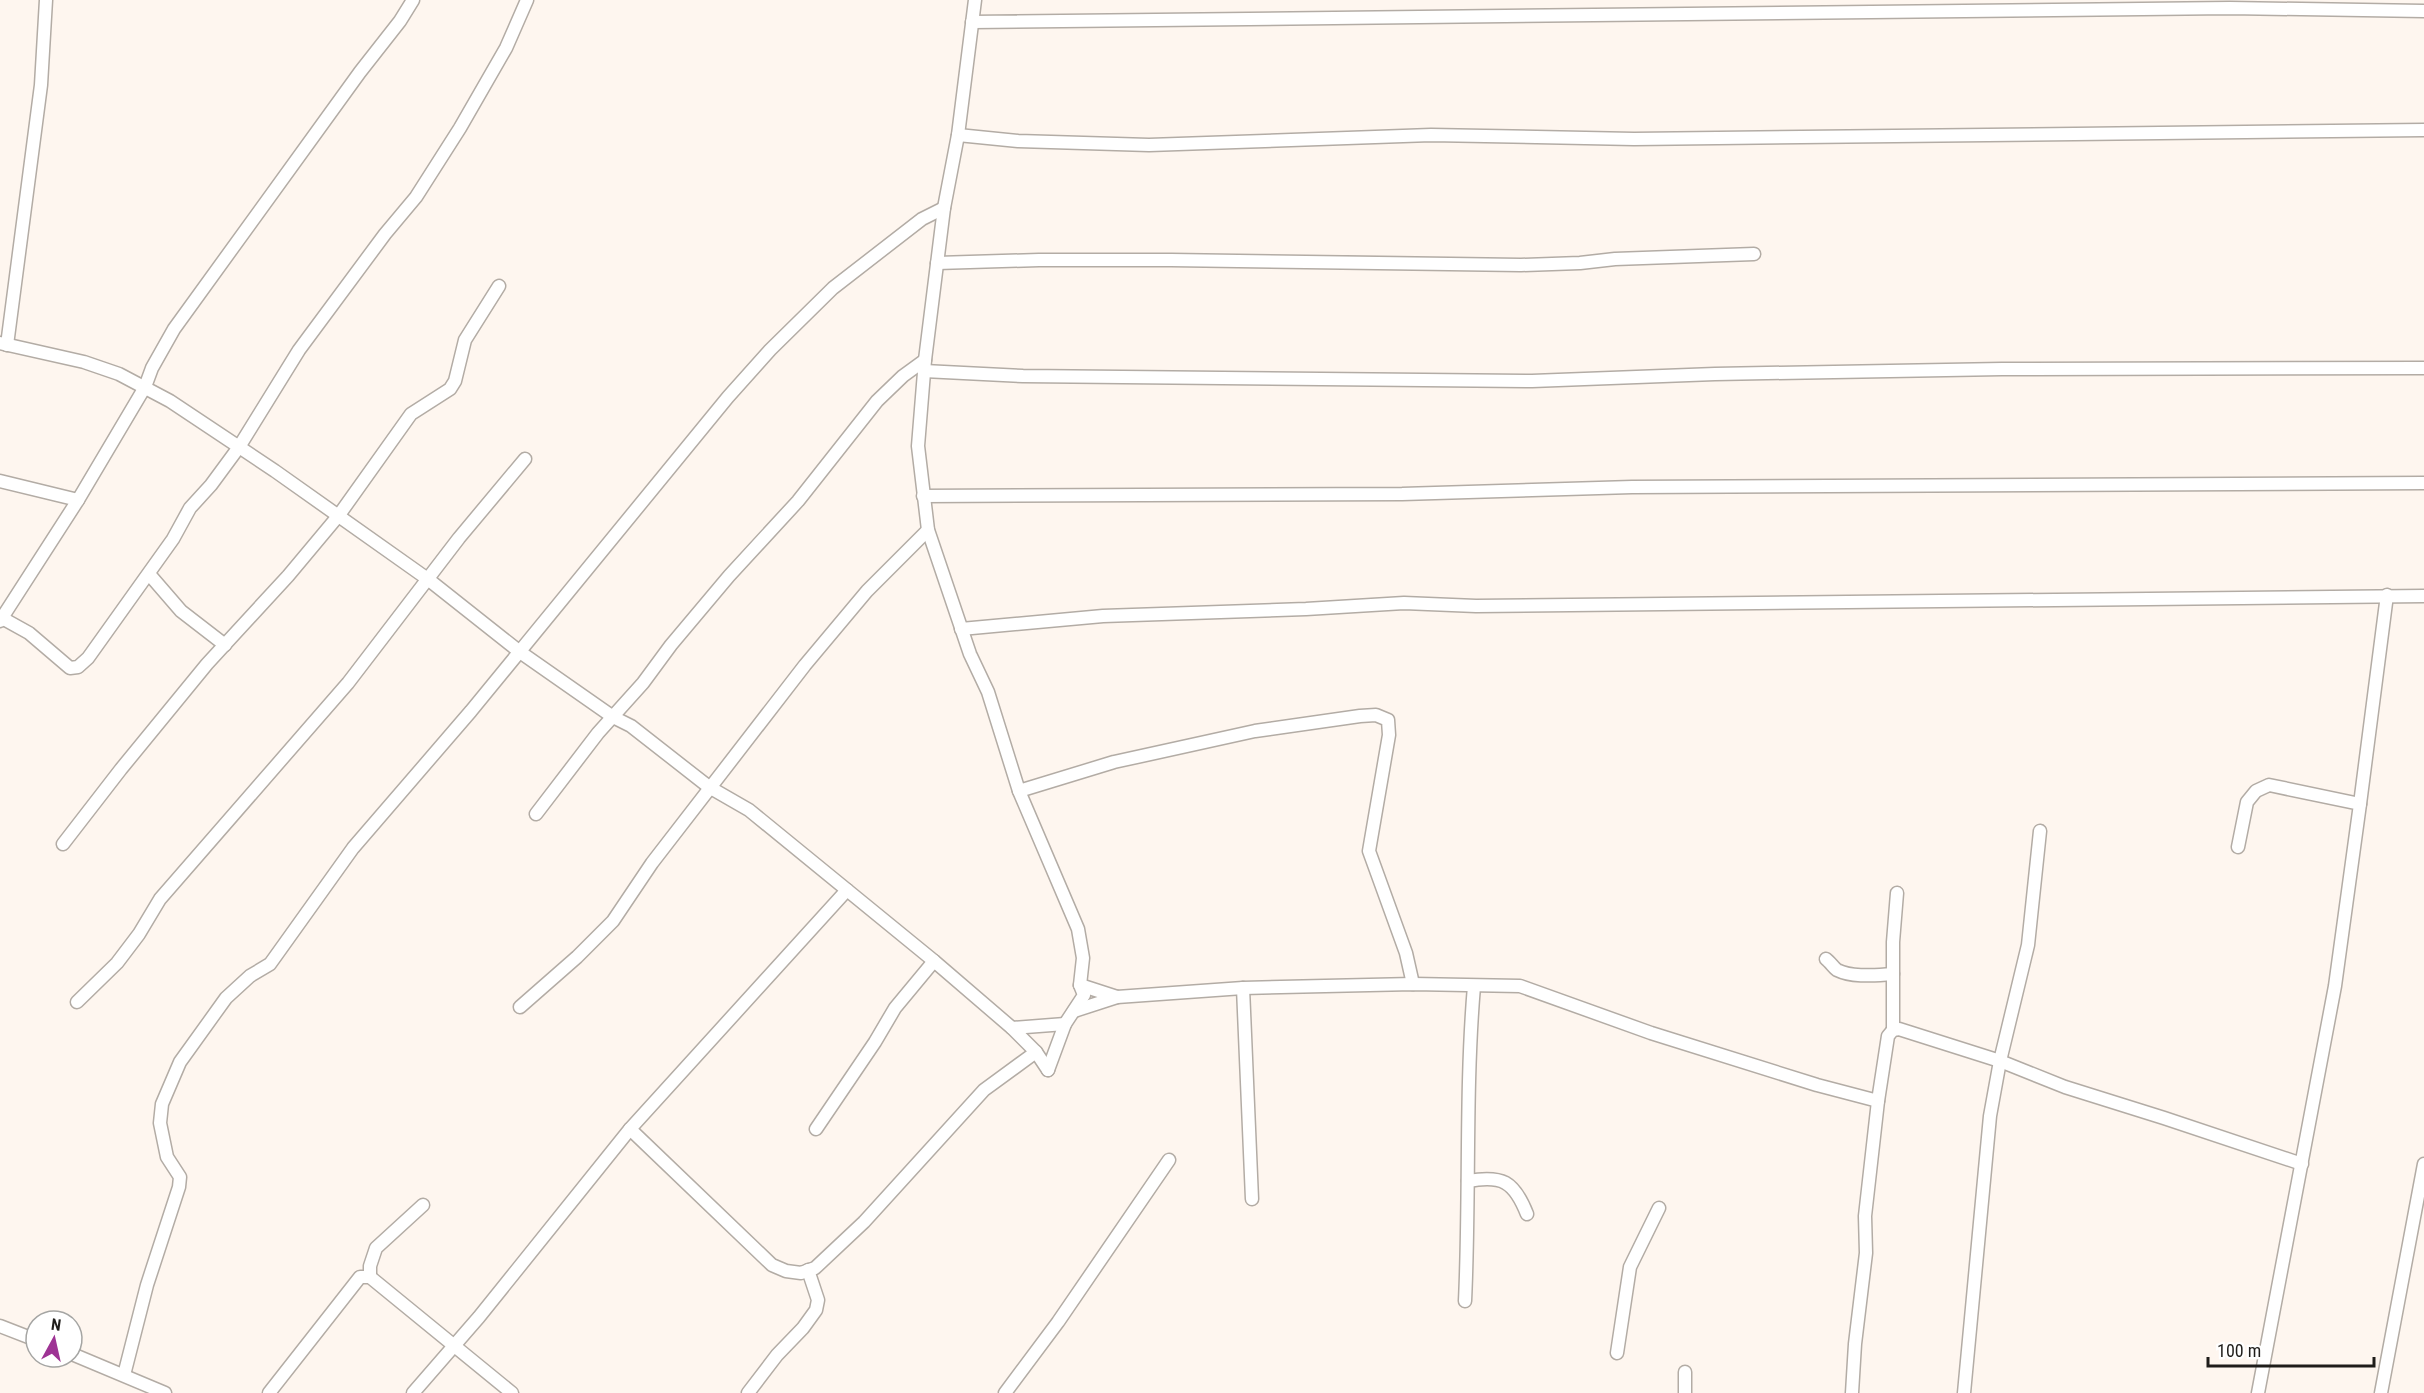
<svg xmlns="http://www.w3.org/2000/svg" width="2424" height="1393" font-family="'Roboto Condensed',sans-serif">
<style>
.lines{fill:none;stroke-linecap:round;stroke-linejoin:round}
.street-casing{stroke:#b3aca5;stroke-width:15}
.street{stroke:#fff;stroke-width:12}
</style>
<rect width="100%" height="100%" fill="#fef6ef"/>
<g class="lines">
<g class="street-casing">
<g id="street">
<polyline points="975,0 958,135 944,208 925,360 918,446 928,530 970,654 988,692 1019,791 1078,929 1083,958 1080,985 1084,995 1065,1024 1048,1070"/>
<polyline points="972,22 2230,8 2424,11"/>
<polyline points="958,135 1018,141 1149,145 1431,135 1634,139 2424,130"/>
<polyline points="937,263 1039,260 1171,260 1521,265 1580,263 1615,259 1754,254"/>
<polyline points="0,343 84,362 119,374 170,401 275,471 429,580 520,652 613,717 631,726 709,787 749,810 934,961 1012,1028 1036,1052 1048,1070"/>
<polyline points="7,345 41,85 46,0"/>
<polyline points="924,371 1023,376 1532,381 1715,374 2002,369 2424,368"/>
<polyline points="0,481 78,500"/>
<polyline points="923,496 1402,494 1632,487 2424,483"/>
<polyline points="149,574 181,611 225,645"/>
<polyline points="2,618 29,633 70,668 78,667 88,658 173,539 190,508 211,485 239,447 299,350 385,234 416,197 460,128 506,48 527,0"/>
<polyline points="0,621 78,500 145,387 152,368 174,329 360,72 400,21 413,0"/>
<polyline points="961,629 1103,616 1306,609 1404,603 1476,606 2424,596"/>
<polyline points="1019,791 1114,762 1255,731 1360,716 1376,715 1388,720 1389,735 1369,851 1406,953 1413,984"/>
<polyline points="2360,804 2387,595"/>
<polyline points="536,814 598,733 643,683 671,645 729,576 798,501 877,401 903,376 925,360"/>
<polyline points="63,844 121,769 207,664 288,576 339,515 411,414 450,389 455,381 465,340 499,286"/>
<polyline points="2238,847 2247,802 2256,791 2269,785 2360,804 2335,986 2258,1393"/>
<path d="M1826 959C1830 962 1834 968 1837 970 1853 978 1876 975 1893 974"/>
<polyline points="1080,985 1117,997"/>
<polyline points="1243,988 1252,1199"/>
<polyline points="77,1002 117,963 139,934 160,899 348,683 459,538 525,459"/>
<polyline points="520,1007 577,957 613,921 652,863 805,665 867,591 928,530"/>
<polyline points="1074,1011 1117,997 1243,988 1413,984 1520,986 1651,1033 1817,1085 1878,1101 1865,1216 1866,1253 1855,1344 1852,1393"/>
<polyline points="1012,1028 1065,1024"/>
<polyline points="1893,1030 1893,942 1897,893"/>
<polyline points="1878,1101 1888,1036 1893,1030 1899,1029 2000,1061 2065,1087 2164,1118 2302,1164"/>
<polyline points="630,1129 772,1265 786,1271 801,1273 815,1268 864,1222 984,1090 1036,1052"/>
<polyline points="816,1129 875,1042 895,1008 934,961"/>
<path d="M1468 1181C1502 1175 1514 1181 1527 1214"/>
<polyline points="370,1277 370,1266 376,1248 423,1205"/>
<path d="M1465 1301C1470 1196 1465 1091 1474 986"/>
<polyline points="0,1326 36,1340"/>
<polyline points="1617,1353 1630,1267 1659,1208"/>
<polyline points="72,1354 165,1393"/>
<polyline points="124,1375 147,1285 179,1187 180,1177 167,1157 160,1123 162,1104 180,1062 226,998 250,976 270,964 353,848 471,711 728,397 770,350 833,288 922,219 944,208"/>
<polyline points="269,1393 360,1277 370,1277 512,1393"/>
<polyline points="413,1393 479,1317 630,1129 847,890"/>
<polyline points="748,1393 777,1355 803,1328 816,1310 818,1300 808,1270"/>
<polyline points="1005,1393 1058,1322 1169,1160"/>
<polyline points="1685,1393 1685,1372"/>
<polyline points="1964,1393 1990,1116 2000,1061 2028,945 2040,831"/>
<polyline points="2381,1393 2424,1164"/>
</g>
</g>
<use href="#street" class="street"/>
</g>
<g transform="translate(54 1339) rotate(8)"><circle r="28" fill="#ffffff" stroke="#a5a5a3" stroke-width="1.5"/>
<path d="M0-4.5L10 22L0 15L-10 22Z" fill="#9e3394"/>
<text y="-9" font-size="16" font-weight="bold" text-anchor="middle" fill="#1f1d1a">N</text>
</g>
<path d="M2208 1357v9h166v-9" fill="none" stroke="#1f1d1a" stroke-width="3"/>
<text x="2217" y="1357" font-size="18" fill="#1f1d1a" stroke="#ffffff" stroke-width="4.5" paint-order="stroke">100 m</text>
</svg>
